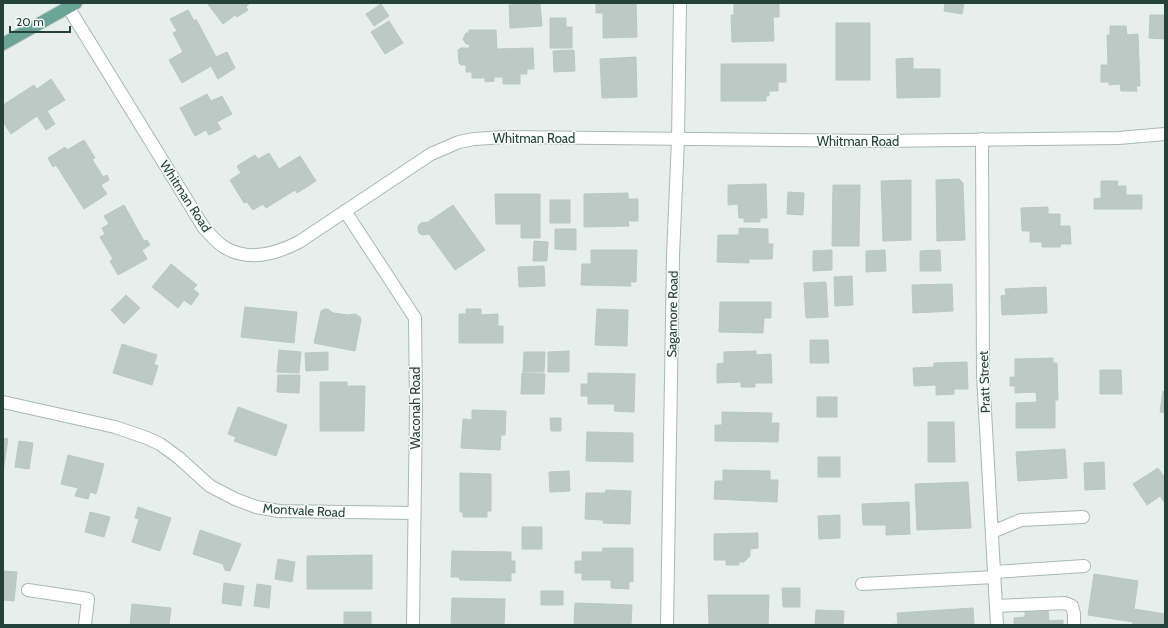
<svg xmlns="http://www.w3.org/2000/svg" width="1168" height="628" font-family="Cabin,sans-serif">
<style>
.building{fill:#bbcac4;stroke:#b8c9c2}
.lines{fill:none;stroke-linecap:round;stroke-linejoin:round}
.minor-casing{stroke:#a8b8b2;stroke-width:14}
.major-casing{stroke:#c2cac8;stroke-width:14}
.minor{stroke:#fff;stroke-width:12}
.major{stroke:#6aa596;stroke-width:12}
.labels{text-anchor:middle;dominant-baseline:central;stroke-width:3;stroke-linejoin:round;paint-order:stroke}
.street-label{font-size:13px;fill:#24423a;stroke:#f7fbf9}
</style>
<rect width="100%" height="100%" fill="#e6efeb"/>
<g class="building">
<polygon points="207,3 250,3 246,7 248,10 237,17 235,15 223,24"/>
<polygon points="540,3 542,26 510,28 509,5"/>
<polygon points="596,3 636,3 637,37 603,38 603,13 596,13"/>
<polygon points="734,3 779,3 779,17 773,17 774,41 732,42 731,15 734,15"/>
<polygon points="945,3 964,3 962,14 944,11"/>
<polygon points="381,4 389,16 374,26 366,14"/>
<polygon points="188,10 194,21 196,19 216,57 227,52 235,68 218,79 211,66 182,83 169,60 183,52 173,33 177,31 170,19"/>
<polygon points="1150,15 1165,15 1165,39 1149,38"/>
<polygon points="550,18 566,18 566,27 572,27 572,48 550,48"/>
<polygon points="389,21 403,43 385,54 371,32"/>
<rect x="836" y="23" width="34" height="57"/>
<polygon points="1110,26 1126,26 1127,35 1138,34 1140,86 1136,86 1137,91 1121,91 1120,84 1109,85 1109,82 1101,82 1101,65 1108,65 1107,35 1110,35"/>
<polygon points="469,30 496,30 497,49 533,48 534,69 527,69 527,74 520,74 520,84 503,84 503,77 494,77 494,81 485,82 485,78 472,78 472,72 466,72 466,65 461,65 459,63 458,50 461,48 470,48 469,44 466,44 463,39 466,33 469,33"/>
<polygon points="574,50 575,71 554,72 553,51"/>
<polygon points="636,57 637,97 602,98 600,59"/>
<polygon points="913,58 913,69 940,69 940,97 897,98 896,59"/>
<polygon points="721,64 786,64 786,82 778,82 778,91 769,91 769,96 766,96 766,101 721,101"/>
<polygon points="51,79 65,100 47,111 55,124 46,130 37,116 11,134 3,122 3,105 34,85 37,89"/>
<polygon points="207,94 211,101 222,96 232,114 217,122 221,129 209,135 206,130 195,136 180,108"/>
<polygon points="84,140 95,158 92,159 103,177 107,175 109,180 101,185 107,194 84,209 56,165 53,167 48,158 65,147 67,150"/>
<polygon points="269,153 279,169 300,156 316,181 297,193 295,190 266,208 263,204 253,210 247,202 244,203 230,180 241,173 237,166 255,155 258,159"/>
<polygon points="959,179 963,183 965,240 937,241 936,180"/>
<polygon points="911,180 911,240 883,241 881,181"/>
<polygon points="1101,181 1118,181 1117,186 1126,186 1126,195 1142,195 1142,209 1094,209 1094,199 1101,198"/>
<polygon points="766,184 767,218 760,218 760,222 744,222 744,218 739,218 738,204 728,205 728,185"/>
<polygon points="833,185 860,185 859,246 832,246"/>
<polygon points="788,192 804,193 803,215 787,214"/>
<polygon points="628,193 628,199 638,199 638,221 628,221 629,226 584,227 584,194"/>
<polygon points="495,194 540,194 540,238 521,238 521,224 496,224"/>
<rect x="550" y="200" width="20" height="23"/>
<polygon points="124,205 144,241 147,240 150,245 142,250 147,259 118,275 110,261 113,259 100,237 105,234 102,228 109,224 104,216"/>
<polygon points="453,205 485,250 455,270 429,234 422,235 419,233 418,230 418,226 421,223 428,222"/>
<polygon points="1048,207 1048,214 1060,214 1060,226 1070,226 1071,244 1061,244 1060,247 1042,247 1042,242 1030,242 1030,231 1022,231 1021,208"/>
<polygon points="739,228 768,229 768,244 773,244 772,259 749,259 749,263 717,262 718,235 739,235"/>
<polygon points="555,229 576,229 576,250 555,249"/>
<polygon points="534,241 548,242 547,261 533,261"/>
<polygon points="591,250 637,250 636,282 630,282 631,286 581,285 582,264 591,264"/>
<polygon points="832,250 832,270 813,271 813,251"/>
<polygon points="885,250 886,271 866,272 866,251"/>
<polygon points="940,250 941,271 920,271 920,251"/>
<polygon points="171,264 197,285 193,289 199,294 191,305 184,300 178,308 152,287"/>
<polygon points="544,266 545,286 519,287 518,267"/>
<polygon points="852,276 853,305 835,306 834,277"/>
<polygon points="826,282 828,317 806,318 804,283"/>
<polygon points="952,284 953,311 913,313 912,285"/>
<polygon points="1046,287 1047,313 1002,315 1001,296 1006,295 1005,289"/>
<polygon points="126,295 140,308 124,324 111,310"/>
<polygon points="720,302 771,302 771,318 764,318 763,333 719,332"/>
<polygon points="245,307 297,312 294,343 241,337"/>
<polygon points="325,309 328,309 333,313 348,315 355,314 360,317 361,320 355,351 314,343 321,311"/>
<polygon points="466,309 481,309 481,315 498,314 498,326 503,326 503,343 459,343 459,314 466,314"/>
<polygon points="597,309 628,310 627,346 595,345"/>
<polygon points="810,340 828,340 829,363 810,363"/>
<polygon points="122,344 157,355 154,364 158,366 152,385 113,373"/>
<polygon points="279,350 301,352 299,373 277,372"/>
<polygon points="569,351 569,372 548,372 548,352"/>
<polygon points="756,351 756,355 771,354 772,383 755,383 755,387 741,387 741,382 717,383 717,364 724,363 724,352"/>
<polygon points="328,352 328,370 306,371 305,353"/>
<polygon points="524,352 545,352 544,372 523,372"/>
<polygon points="1053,358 1053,363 1057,363 1058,400 1055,400 1055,428 1016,428 1016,403 1037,402 1036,392 1015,393 1015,386 1010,386 1010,377 1015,377 1015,359"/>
<polygon points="967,362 968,389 954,389 954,394 936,395 936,385 914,386 913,368 934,367 934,363"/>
<polygon points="1100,370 1121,370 1122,394 1100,394"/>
<polygon points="522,373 545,374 544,394 521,394"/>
<polygon points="588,373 635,374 634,412 614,411 615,404 588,404 588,396 581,396 581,384 588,384"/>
<polygon points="278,375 300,375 299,393 277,392"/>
<polygon points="320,382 347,382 347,386 365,386 364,431 320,431"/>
<polygon points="1163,391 1165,392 1165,413 1160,412"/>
<rect x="817" y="397" width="20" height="20"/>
<polygon points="238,407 287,425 276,456 234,441 236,437 228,434"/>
<polygon points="472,410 506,411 505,435 501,435 500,450 461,448 463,419 472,420"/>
<polygon points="722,412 772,413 771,423 779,423 778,442 715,441 715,425 722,425"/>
<polygon points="550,418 561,418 561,431 551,431"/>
<polygon points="928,422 954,422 955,462 928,462"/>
<polygon points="587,432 633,433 633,462 586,461"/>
<polygon points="3,438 8,439 3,472"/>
<polygon points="19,441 33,443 29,469 15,467"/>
<polygon points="1065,449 1067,478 1018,481 1016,452"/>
<polygon points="68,455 104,464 96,494 90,492 88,499 75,496 78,488 61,484"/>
<rect x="818" y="457" width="22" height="20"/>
<polygon points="1104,462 1105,489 1085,490 1084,463"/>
<polygon points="1158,468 1165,478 1165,503 1160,496 1147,505 1133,484"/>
<polygon points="723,470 770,471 770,480 778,480 777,502 714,499 715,481 723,481"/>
<polygon points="569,471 570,491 550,492 549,472"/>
<polygon points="460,473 491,474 491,511 487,511 487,517 463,517 463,512 460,512"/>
<polygon points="968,482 971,528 917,530 915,484"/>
<polygon points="606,490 631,491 630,524 603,523 603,520 585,519 586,493 605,493"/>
<polygon points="909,502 910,534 886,535 886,525 863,525 862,504"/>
<polygon points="138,507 171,518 160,551 132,542 139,519 135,518"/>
<polygon points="90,512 110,517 104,537 85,532"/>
<polygon points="840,515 840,538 819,539 818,516"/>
<rect x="522" y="527" width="20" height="22"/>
<polygon points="200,530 241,544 230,571 225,570 223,564 193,554"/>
<polygon points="758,533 758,548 750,549 750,556 744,562 739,562 739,565 726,565 726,560 714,560 714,534"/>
<polygon points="603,548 633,548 633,582 629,581 629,589 611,588 611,580 582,580 582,573 575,573 575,561 582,561 582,552 602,552"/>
<polygon points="452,551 511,552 511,561 515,561 515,573 511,573 511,581 460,580 459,577 451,577"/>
<polygon points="372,555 372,589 307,589 307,556"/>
<polygon points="278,559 295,562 292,582 275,579"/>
<polygon points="3,571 17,572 14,601 3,600"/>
<polygon points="1094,574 1138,581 1134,609 1165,614 1165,625 1132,625 1133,622 1088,615"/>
<polygon points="224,583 244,586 241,606 222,603"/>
<polygon points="257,584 271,586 269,608 254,606"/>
<polygon points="782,588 800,588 800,607 783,607"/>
<rect x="541" y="591" width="22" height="14"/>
<polygon points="708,595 769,595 768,625 709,625"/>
<polygon points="452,598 505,599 504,625 451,625"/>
<polygon points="575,603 632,605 631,625 574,625"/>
<polygon points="132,604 171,608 169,625 130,625"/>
<polygon points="973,608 974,625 886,625 898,624 897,613"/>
<polygon points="1048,608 1049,621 1063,620 1063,625 1014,625 1014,618 1025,617 1025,610"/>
<polygon points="816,610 844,611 843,625 815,625"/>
<rect x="344" y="612" width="27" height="13"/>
</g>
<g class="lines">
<g class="minor-casing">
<g id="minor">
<path d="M68 7 204 228C210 234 216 242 224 247 248 262 276 254 299 242L431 154 459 142 474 139 506 137 878 141 1119 138 1165 134"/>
<polyline points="982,139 983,375 997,625"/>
<polyline points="345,211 415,318 416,407 413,625"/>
<polyline points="3,402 115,427 147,438 160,444 179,458 210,486 235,499 256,507 279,511 414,513"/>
<polyline points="992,532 1021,520 1083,517"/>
<polyline points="994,572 1084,566"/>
<polyline points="862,584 994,577"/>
<polyline points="28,590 88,599 85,625"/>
<polyline points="996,606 1065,603 1072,606 1074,614 1074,625"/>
<polyline points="667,625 673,256 678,139 680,3"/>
</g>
</g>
<g class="major-casing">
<polyline id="major" points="3,44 76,3"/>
</g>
<use href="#minor" class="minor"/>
<use href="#major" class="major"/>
</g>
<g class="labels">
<g class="street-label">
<text x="534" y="138">Whitman Road</text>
<text x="858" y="141">Whitman Road</text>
<text transform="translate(186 196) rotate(57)">Whitman Road</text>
<text transform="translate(672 314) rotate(-89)">Sagamore Road</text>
<text transform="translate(984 382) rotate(-92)">Pratt Street</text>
<text transform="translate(415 408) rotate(-90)">Waconah Road</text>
<text transform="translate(304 510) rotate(3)">Montvale Road</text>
</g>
</g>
<rect width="1168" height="628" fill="none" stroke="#24423a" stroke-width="8"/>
<path d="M10 26v6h60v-6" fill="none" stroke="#24423a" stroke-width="2"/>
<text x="16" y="26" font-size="12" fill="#24423a" stroke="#f7fbf9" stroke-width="3" paint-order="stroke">20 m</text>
</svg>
